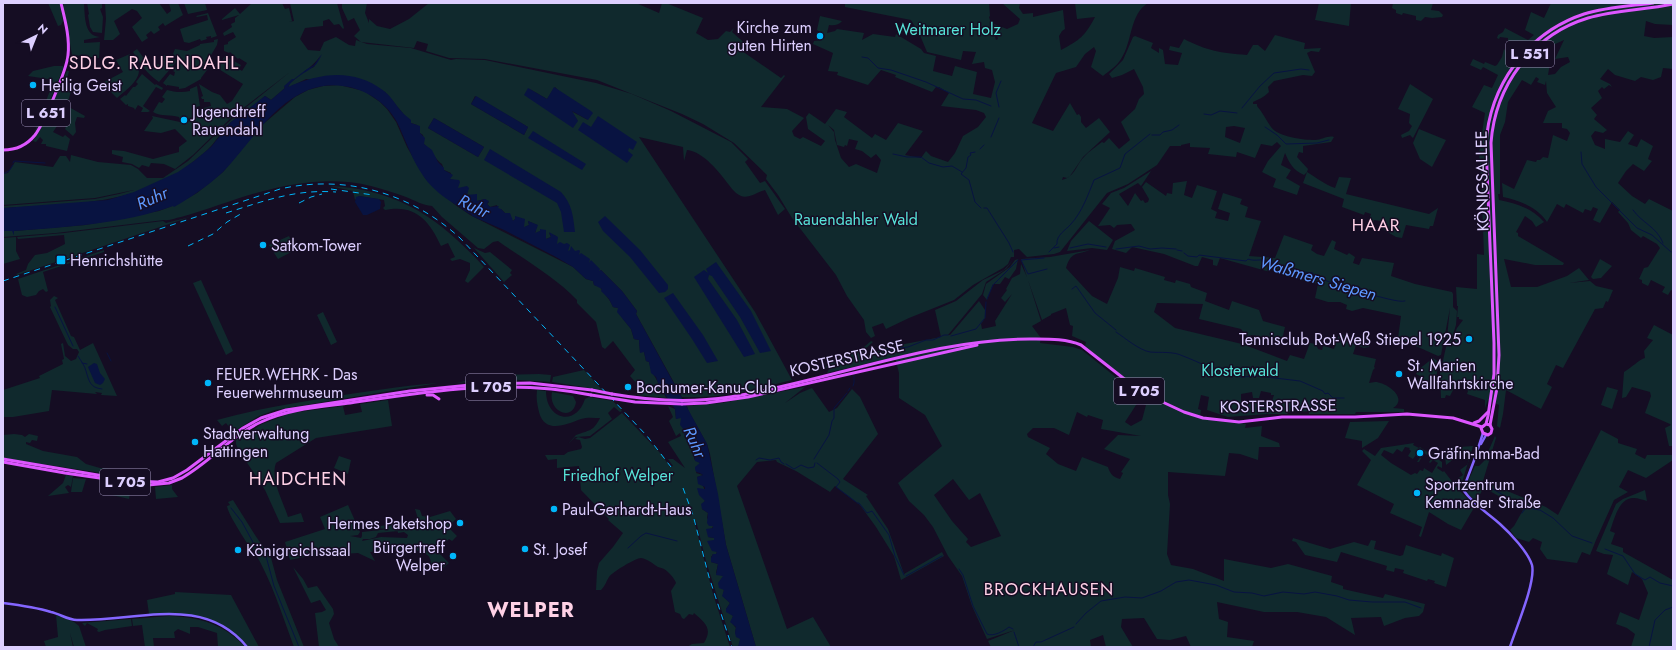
<svg xmlns="http://www.w3.org/2000/svg" width="1676" height="650" font-family="Jost,sans-serif">
<style>
.green{fill:#10292d;fill-rule:evenodd}
.water{fill:#081341}
.lines{fill:none;stroke-linecap:round;stroke-linejoin:round}
.stream{stroke:#081341;stroke-width:1}
.secondary{stroke:#8466ff;stroke-width:2.5}
.primary{stroke:#dd56ff;stroke-width:3}
.rail{stroke:#00b6fa;stroke-width:1;stroke-dasharray:6 5;stroke-linecap:butt}
.primary-bridge{stroke:#dd56ff;stroke-width:3}
.poi-dot{fill:#00b6fa;stroke:#150d23;stroke-width:1.5}
.labels{text-anchor:middle;dominant-baseline:central;stroke-width:3;stroke-linejoin:round;paint-order:stroke}
.shield{fill:#150d23;stroke:#a195bd;stroke-width:1}
.shield-label{font-size:15px;font-weight:bold;fill:#ddcfff}
.poi-label{font-size:16px;fill:#ddcfff;stroke:#150d23;text-anchor:start}
.park-label{font-size:16px;fill:#57e3d8;stroke:#150d23}
.street-label{font-size:16px;fill:#ddcfff;stroke:#150d23}
.water-label{font-size:17px;font-style:italic;fill:#5d98ff;stroke:#150d23}
.neighbourhood-label{font-size:17px;letter-spacing:1px;fill:#ffd1e6;stroke:#150d23}
.quarter-label{font-size:18px;letter-spacing:1px;fill:#ffd1e6;stroke:#150d23}
.district-label{font-size:20px;font-weight:bold;letter-spacing:1px;fill:#ffd1e6;stroke:#150d23}
</style>
<rect width="100%" height="100%" fill="#150d23"/>
<g class="green">
<polygon points="48,3 60,3 63,21 61,25 58,26"/>
<path d="M63 3H84C85 17 84 36 100 37L84 40V43L100 42 99 58 72 55Z"/>
<polygon points="87,3 102,3 102,8 100,9 103,17 102,33 93,32 90,27 88,15 89,14"/>
<polygon points="105,3 159,3 167,14 171,11 169,3 178,3 183,15 165,26 163,23 158,27 160,30 154,34 151,31 146,35 148,38 142,42 132,27 142,18 137,11 132,9 114,21 120,34 113,40 104,40 106,19"/>
<polygon points="184,3 205,3 207,10 188,14"/>
<path d="M252 3H282L285 9 289 8 292 21 289 22 294 21 290 3H337L344 28 343 29 339 24 334 25 329 19 323 21V26L305 28 300 39 308 50 320 51 324 42 336 37 349 45 355 46 356 40 367 44 411 48 451 60 456 59 485 60 596 83 632 94 671 111 731 142 748 159 745 162 760 183 765 181 785 209 778 215 765 190C758 192 748 199 741 196 736 194 732 189 729 185 719 172 704 152 687 150L684 161 683 147 639 137 755 312 792 380C756 389 719 399 682 397L636 314 637 311 622 291 601 270 599 273 575 251 568 252 564 244 557 245 556 236 549 233 551 237 546 239 540 231 535 234 537 225 528 221 529 225 523 228 515 216V219L513 221 501 209H498L497 205 490 207 487 204 489 202 485 199 477 201 473 195H467L457 188V181L450 179 451 173 444 170 442 164C438 162 429 149 424 144L423 135 420 133 417 125 411 123 385 92 306 79 288 88 290 83 307 70 314 67 321 55C312 68 297 77 284 87L285 88 271 100 265 96C254 105 243 114 231 122 224 127 218 138 212 145 207 151 200 156 194 161 141 206 68 204 3 208V206L95 199 119 194 134 190 95 198 3 205V174L8 173 15 162 53 167 60 156H66L70 162 71 155 98 162 131 165 138 169 147 178H163L188 161 234 117 290 72 233 116 193 155 175 169 164 164 151 163 149 167 142 165 139 168 132 164 122 162 123 157 112 154V150L124 151 153 159 179 152V147L187 141 175 129 161 133 144 131 153 118 152 116 180 122 179 117C170 114 161 117 153 112L159 102 162 103 165 99 162 97 167 90C174 92 182 93 190 91V89L197 86 200 106 196 107 197 110 211 106 210 102H204V99H202L201 97 203 96 199 84 212 92 220 95 227 104 232 101 243 84 217 68 225 56 241 65 239 69 242 71 247 63 239 58 238 59 230 52 229 53 224 51V45L228 44V42L236 37 233 32 224 36 223 33 232 27 231 24 235 22V18L239 15 222 20V19L235 8 240 14ZM555 87 588 120 571 111 578 121 528 88 547 99ZM475 96 528 127 524 135 471 104ZM434 118 484 147 478 157 428 128Z"/>
<path d="M342 3H367L365 13 369 23V19L377 26 390 29 409 19 429 3H636L659 13 662 3H666L703 18 696 33 708 40 718 39 726 31 730 32 734 28 732 32 748 46 742 51 781 78 784 75 785 76 761 107 787 109 804 118 792 131 794 136 800 139 803 137 821 146 825 141 808 129 806 117 809 113 825 124 836 109 847 112 844 117 872 138 875 134 886 140 898 123 923 131 905 155 921 158 926 151 931 156 948 162 955 153 963 136 978 127 986 117 984 113 976 110 941 106 949 93 939 87H936L932 92 895 77 896 75 881 70 868 85 837 75 838 72 828 71 833 53 813 44 814 41 822 40 823 34 817 30 820 16 842 21C839 25 834 26 829 25L827 33 835 31 837 29 864 33 862 40 873 34 895 37 896 34 921 49 924 53 936 56 933 71 952 76 955 66 977 72 973 94 991 98 995 82 992 70 985 68 984 62 972 64 976 52 963 51 961 60 927 52 919 33 911 20 845 7V3H989L990 16 989 17 996 40 998 39 994 24 1007 29 1018 24 1020 19 1002 3H1020L1019 8 1023 14 1033 13V17L1063 10 1065 29 1062 31 1059 36 1061 50C1080 40 1085 36 1095 17L1077 19 1075 3H1148C1129 15 1133 41 1121 59 1117 66 1109 71 1103 76L1091 67 1096 51 1094 47 1085 54 1076 67 1056 73 1032 123 1053 131 1070 103 1077 115 1079 114 1081 117V122L1086 128 1099 118 1110 132 1083 157 1070 176 1067 178 1063 177 1062 180C1075 177 1076 165 1084 157 1089 151 1096 147 1102 142L1104 143 1109 138 1119 149 1130 140 1121 122 1135 109 1139 99 1144 94 1143 87 1134 69 1122 75 1112 78 1109 74 1123 60 1133 37 1135 36 1153 43 1151 48 1159 53V48L1163 50 1165 64 1178 65 1182 53 1169 50 1170 46 1179 48 1184 39C1208 51 1220 53 1247 55L1253 45H1258L1265 51 1275 35 1305 43 1304 49 1321 48 1319 52 1311 51 1307 53 1315 72 1312 76 1303 75 1274 81 1268 87 1269 92C1263 98 1259 99 1253 102V104H1257V106C1263 113 1266 120 1271 127 1278 137 1304 140 1315 140 1322 140 1328 135 1334 137L1331 142 1303 146V153L1299 152 1297 157 1308 169 1307 172C1317 178 1324 184 1335 188L1339 177 1351 178 1346 194 1350 195 1429 214 1438 208 1433 226H1430L1429 229 1406 225 1402 238 1396 237 1379 227 1381 221 1374 220 1373 226 1367 225 1371 214 1365 212 1364 215 1342 207 1344 199 1303 183 1307 172 1304 175C1293 170 1290 164 1285 153L1281 165 1291 170 1286 178 1300 186 1297 195 1273 187 1276 179 1262 172 1268 161 1281 146 1277 142 1272 146 1261 144 1255 158 1237 152 1236 157 1208 154 1210 148 1190 147V143L1181 145V146H1170L1157 165 1128 184 1107 193 1060 252 1054 254 1027 257 1019 249 1014 250V257H1011L1008 264 1003 268 973 285 954 300 909 318 886 329 883 323 872 327 875 336 871 338 866 332 864 320 847 296 836 275 792 218 778 195 766 179 767 175 734 143 703 124 682 114 597 80 485 59 449 58 426 51 428 44 417 41 414 48 361 42 354 36 360 30 354 18 348 21 342 8ZM828 125 834 130 837 145 844 147 845 145 847 146 849 139 858 141 855 149 862 151 871 158 876 154 881 160 877 173 856 164 849 167 841 158 835 140 834 132ZM1234 126 1245 128 1240 143 1225 137 1226 127Z"/>
<polygon points="1319,3 1351,3 1349,26 1315,20"/>
<polygon points="1393,3 1433,3 1431,10 1439,11 1443,15 1442,17 1432,18 1425,17 1421,21 1416,20 1416,16 1403,13 1402,15 1396,13 1396,10 1392,8"/>
<path d="M1551 3H1673V25L1655 24 1646 21 1644 36 1654 38 1673 37V69L1663 68 1661 77 1653 80 1641 77 1635 81 1615 75 1608 69 1600 79 1610 84 1612 87 1609 85 1604 89 1602 87 1598 91 1602 98 1591 108 1597 115 1594 119 1607 130 1603 133 1595 131 1591 136 1595 145 1605 149V139L1620 142 1628 131 1634 135 1628 144 1637 147 1641 139 1653 146 1648 159 1652 161 1644 171 1633 164 1626 171 1618 183 1632 196 1645 204 1649 199 1673 211V291L1671 290 1668 295 1662 292 1665 287 1651 280 1648 286 1642 283V280L1639 279 1644 268 1648 267 1660 248 1657 244 1643 236 1641 238 1631 230 1628 223 1618 212 1620 210 1621 211 1612 202 1600 223 1593 220 1598 209 1593 207 1591 211 1585 209 1583 213 1566 204 1564 208 1557 204 1547 222C1538 208 1519 200 1503 197L1502 183 1514 189 1527 160 1536 162 1537 160H1540L1543 157 1548 158 1553 135 1567 141 1570 133 1567 129 1562 128V123H1543L1548 111 1556 107 1547 93 1546 81 1545 85 1537 82 1539 79 1536 77 1531 85 1522 80 1508 102 1505 122 1500 135V194H1498L1499 200C1516 203 1533 209 1544 222L1536 227 1532 221 1525 216 1516 232 1518 233V236L1564 263 1563 265H1535L1504 259 1511 287H1537L1567 276 1579 268 1589 280 1569 283 1590 281 1596 286 1613 290 1608 302 1606 301 1603 308 1595 309 1563 368 1556 365 1547 384 1552 387 1541 409 1506 390 1503 414 1500 428 1497 426 1499 405 1488 400 1485 408V400L1467 394 1468 391 1463 383 1454 388 1450 396 1446 395 1445 398H1441L1440 374 1446 347 1450 308 1441 355 1438 356 1398 338 1401 316 1363 308 1352 311 1346 309 1347 305 1340 302H1328L1315 298 1318 284 1285 276 1286 271 1271 268 1270 272 1220 258 1217 266 1213 265V260L1202 257 1198 266H1195L1164 254 1132 247 1126 253 1112 249 1115 241 1135 230 1131 224 1117 225 1114 228 1110 225 1098 226 1110 208 1102 204 1111 193 1124 188 1151 171 1141 186 1138 183 1119 194 1128 206 1135 193 1141 201 1143 200 1145 203 1148 202 1149 199 1142 187 1146 182 1166 196 1167 193 1172 194 1173 183 1187 181 1184 195 1192 198 1197 185 1217 191 1211 209 1217 212 1215 218 1228 221 1230 213 1218 209 1223 193 1242 199 1240 204 1248 207 1245 217 1261 221 1249 256 1275 258 1284 235 1313 245 1311 250 1317 254 1324 256 1332 240 1336 242 1334 249 1347 255 1349 253 1355 257 1353 263 1359 265 1362 258 1394 263 1391 276 1415 284 1452 292 1453 294V307L1457 311 1456 325 1449 348 1457 328 1463 320 1459 319V317H1457L1458 306H1457L1456 287 1477 289V254L1484 255 1482 202 1484 201V194L1481 195 1482 188 1479 153 1485 113 1472 107 1484 85 1492 88 1498 75 1483 67 1481 70 1470 65 1473 59 1484 64 1485 62 1495 66 1497 65 1502 57 1504 49 1509 54 1512 49 1508 46V38L1500 37 1499 39 1497 38 1498 35 1503 32 1505 28 1528 40 1534 35 1525 30 1531 12 1544 18ZM1564 40 1555 59 1568 57 1570 62 1561 67 1555 74 1548 75 1550 63 1541 56 1553 45Z"/>
<polygon points="208,13 217,36 211,38 211,36 206,37 207,39 201,41 200,39 189,43 184,42 180,29 208,20 207,15 197,17 196,16"/>
<polygon points="218,39 217,45 204,67 207,70 201,78 201,79 185,88 179,89 179,87 167,85 167,86 163,83 170,74 174,76 175,72 173,71 181,61 173,54 175,49 187,51 200,45 200,44 214,42 214,40"/>
<path d="M137 49 152 69 158 64 160 66 164 55 169 56 170 55 177 61 159 82C147 74 140 63 133 52Z"/>
<path d="M130 54 134 61 132 62 135 67 137 65C145 77 126 90 117 98L111 92 113 91 111 88 108 89 104 82 123 72 116 60Z"/>
<polygon points="54,66 63,66 63,69 44,115 34,134 49,93 51,83 48,79 28,76 33,71"/>
<polygon points="67,71 69,71 66,83 72,87 67,106 85,116 84,118 77,117 75,123 76,132 73,136 65,129 66,127 63,123 59,123 53,132 63,137 65,135 70,139 67,151 46,146 46,144 41,144 43,140 40,137 36,142 33,141 41,128"/>
<polygon points="142,74 155,85 156,84 163,88 162,90 156,87 143,106 150,111 148,112 141,112 143,108 138,105 135,110 134,108 128,106 128,104 126,105 120,99 125,95 126,96 133,87 135,87 138,84 136,82"/>
<polygon points="1410,84 1433,99 1413,138 1410,135 1402,138 1401,135 1409,131 1412,126 1409,123 1410,114 1398,109"/>
<path d="M339 85 364 91 380 102 387 109 396 122 407 147 425 178 454 204 470 215 573 267 586 279 593 281 594 285 600 287C604 294 610 299 613 307L618 308 623 319 631 329 634 339 639 340 640 352H644L646 361 649 362C652 375 661 385 666 398L637 395V384L630 376 635 370 613 341 605 349 602 347 596 322 577 303V300C555 277 525 260 498 241L493 242 484 249 478 248 442 217 432 206C422 205 416 201 406 197 395 193 383 189 371 186 334 177 297 182 260 192 233 199 208 210 181 217 175 218 170 221 164 220L56 233 3 237V231H13L14 235V231L85 225 159 211 177 204 197 193 223 172 261 126 295 97 308 90 323 86Z"/>
<polygon points="1419,129 1446,140 1432,167 1420,159 1413,143"/>
<path d="M329 186C398 189 439 218 484 267L468 283 465 281 470 270V263L460 259 452 261 450 259 455 257 448 243 441 246C429 220 415 204 385 210L383 208 385 206 384 200 359 196 355 200 353 191Z"/>
<polygon points="190,217 17,275 16,274 26,270 28,264 35,255 47,253 65,244 64,235 18,239 17,237 64,233 163,221 166,223"/>
<polygon points="1089,221 1113,240 1107,250 1092,248 1067,251 1071,241"/>
<polygon points="289,236 295,250 278,259 269,245"/>
<polygon points="16,237 16,251 20,259 3,264 3,238"/>
<polygon points="474,248 485,253 490,252 512,270 510,273 512,275 504,282"/>
<polygon points="104,250 104,252 43,272 48,291 46,292 43,289 39,291 36,295 27,297 22,295 18,279"/>
<path d="M1090 250C1077 255 1071 251 1066 268L1092 296 1107 304 1118 278 1120 267 1134 271 1135 268 1165 277 1164 280 1175 283 1176 280 1190 284 1191 287 1207 293 1205 301 1229 310 1232 301 1259 310 1263 321 1285 327 1282 340 1251 335 1249 340 1241 329 1199 319 1203 304 1157 303 1154 312 1175 328 1242 344 1287 361 1290 355 1304 359 1310 343 1316 344 1318 349 1322 350 1327 332 1324 346 1334 349 1339 334 1370 343 1369 347 1364 348 1356 345 1353 354 1376 359 1374 367 1375 368 1373 370 1369 383C1371 383 1373 382 1375 382 1386 382 1409 398 1393 408L1404 409V412H1356L1355 414H1309V411L1299 412 1293 409 1287 414H1267L1228 417 1207 410 1209 397 1201 395 1198 409 1201 410 1200 416 1246 424 1245 428 1262 426 1261 436 1279 443 1280 447H1259L1258 460 1240 454 1229 453 1225 476 1168 472V495L1170 504 1167 554 1171 565 1193 569 1224 581V559L1271 568 1288 564 1332 576 1331 582 1343 586V589L1383 598 1385 594 1425 604 1423 612 1419 616 1405 618 1384 626 1381 617 1351 618 1355 635 1326 617 1297 612H1264L1217 602 1219 619 1228 622 1227 637 1254 641 1252 647H1191L1186 636 1170 640 1157 639 1144 618 1122 619 1121 627 1133 647H1106L1103 635 1090 640 1091 647H991L988 641 1015 630 987 639 972 606 962 576 948 556 933 527 924 515 909 501 898 483 942 446 925 415 899 398V373L895 357 827 373 829 369 825 367 834 359 858 352 871 341 873 342 863 351 865 356 889 347 941 337 935 310 956 301 983 280 1004 270 1013 260 1006 269 986 282 982 294 948 335H950L979 301 985 310V318L981 324 982 329 996 326 995 321 1012 294 1005 302 1001 298 1007 290 1006 289 1012 278 1020 274 1021 264 1027 277 1021 259 1050 257ZM1028 280 1042 320 1051 315V314L1066 308 1070 325 1073 326 1072 336 1086 342 1085 346 1137 388 1138 395 1082 350 1073 347 1040 343 1041 338 1032 326 1041 321ZM1261 391 1271 393V395H1274L1272 401 1241 404V394L1252 392 1253 398H1259ZM1138 402 1146 405 1142 420 1131 426 1125 422ZM1077 412 1087 417 1088 415 1103 420 1101 429 1141 436 1118 435 1104 449 1130 459 1121 472 1123 473 1120 479C1113 477 1110 474 1108 467L1082 457 1076 471 1058 464 1046 454 1050 448 1028 437 1027 434 1033 428H1054L1069 435ZM953 479 969 500 980 493 1001 536 971 547 966 542 968 539 952 521 934 495Z"/>
<polygon points="1018,259 1016,269 1009,279 1005,277 1000,284 993,284 987,300 983,295 986,284 1010,267 1015,260"/>
<polygon points="1600,259 1612,266 1601,278 1593,279 1591,277"/>
<polygon points="201,280 233,351 226,355 193,283"/>
<polygon points="54,296 58,298 55,300 71,336 74,337 80,350 93,343 117,396 101,395 102,393 95,392 97,394 52,390 49,411 13,417 3,417 3,390 40,378 39,376 63,364 62,360 64,359 61,344 63,343 65,356 71,361 76,359 79,352 77,349 73,349 68,345 50,307 51,306 50,300"/>
<polygon points="323,312 337,342 331,345 317,315"/>
<path d="M1654 325 1673 335V446H1669L1665 428 1671 425 1670 424 1645 413 1651 396 1650 392 1632 387 1626 397 1622 398 1624 372C1631 368 1640 359 1645 358L1644 351 1653 340 1647 338Z"/>
<polygon points="1433,358 1439,362 1435,383 1433,384 1413,383 1413,381 1419,379 1420,376 1416,374 1418,370"/>
<polygon points="584,370 602,390 552,382 553,377"/>
<polygon points="539,374 551,375 550,382 503,379 456,383 496,375"/>
<path d="M438 383 275 410 259 416 233 432 226 423 222 426 217 420C252 410 289 404 325 398 363 392 400 386 438 383Z"/>
<polygon points="805,387 785,403 800,393 812,388 829,412 837,408 852,389 860,397 878,434 843,479 868,495 866,496 888,529 904,574 942,552 944,556 901,580 894,556 876,527 860,505 835,486 830,492 796,471 777,462 776,460 757,462 737,486 787,629 813,617 831,647 756,647 726,545 710,454 707,444 688,410 687,406 722,403"/>
<polygon points="1607,387 1618,390 1612,409 1601,405"/>
<path d="M537 390 546 391C546 420 576 427 585 399L589 397 613 401 622 411 620 412 614 407 608 413 612 419 590 436 575 437 568 444 576 435C589 430 593 432 600 418 594 418 587 417 581 419 567 424 545 435 539 412 537 404 536 398 537 390Z"/>
<path d="M552 392 573 396 576 402C573 422 548 412 552 392Z"/>
<path d="M388 400 392 426 316 438 276 463C270 479 283 501 288 517L301 513 304 522 280 523 265 490 238 449 236 444V440L262 424 291 413 343 406 345 415 362 412 360 404Z"/>
<path d="M668 406 675 409 676 419 681 417 690 437 692 448H696L694 451V459L700 463 696 473 703 475 697 477C706 489 708 494 702 509L708 513 707 518 713 526 708 537 714 538V541H708L717 552 716 554H713L711 557V562L718 564 716 573 723 576 724 597 730 603 726 609 733 616 731 622 736 628 735 633 741 639 738 647H733L706 561 696 521 693 524H695L713 594 730 647H687L692 644 704 643C713 628 705 623 694 613L693 615 689 614 684 619 682 618 680 614 675 612 671 591 676 583C675 579 668 571 664 569 663 568 660 568 658 567 653 564 648 559 641 558 636 558 612 572 609 577 606 582 605 586 601 590H596L597 571 599 563 613 547 623 533 608 520 609 519 581 490 579 466 557 468V459L548 460 545 455H564L568 452 581 449 582 447 580 440 575 439 578 437 585 439 590 438 622 413 662 455 670 467 673 466 668 459H673L685 468 668 442 681 436 680 433 676 436 669 421 673 417Z"/>
<polygon points="1389,421 1378,438 1362,448 1362,441 1345,438 1350,422"/>
<polygon points="1601,430 1618,439 1618,443 1637,449 1635,454 1645,459 1647,455 1673,455 1673,460 1646,478 1628,470 1619,487 1628,492 1614,500 1596,540 1590,555 1582,552 1577,563 1547,559 1540,549 1542,542 1533,538 1529,542 1516,538 1510,530 1514,526 1523,510 1488,490 1482,491 1476,501 1464,490 1475,466 1479,466 1484,461 1495,436 1496,438 1483,481 1546,507 1558,515"/>
<polygon points="14,434 22,435 25,437 29,434 38,436 37,441 32,440 30,443 26,442 26,444 43,451 77,457 86,464 100,468 136,471 141,479 3,458 3,435"/>
<path d="M1414 443 1413 445 1419 448 1420 447 1442 462V468L1438 466 1437 468 1443 472 1444 471 1457 488 1475 506 1461 530 1448 524 1429 512 1421 537 1419 536 1422 527 1390 513 1394 504 1357 485 1371 460 1362 451 1364 449 1375 456 1381 448ZM1405 447 1410 448 1409 449 1411 451 1408 456 1413 459 1420 449 1424 451 1417 462H1419L1424 453 1432 458 1429 462 1430 463 1433 460 1438 463 1432 473 1424 468 1423 471 1420 470 1417 474 1415 473 1411 475 1391 463 1381 455 1384 450 1393 454 1397 449 1402 452Z"/>
<polygon points="1473,446 1461,486 1459,485 1459,482 1457,479 1463,475 1460,470 1468,464 1468,457 1464,451 1446,465 1445,456 1447,448"/>
<polygon points="339,456 351,460 348,474 334,468"/>
<polygon points="66,475 73,476 71,487 68,485 65,487 69,493 48,496 63,483"/>
<polygon points="73,478 86,479 82,492 71,492"/>
<polygon points="114,483 131,486 129,499 112,495"/>
<polygon points="172,485 172,489 178,497 156,499 155,487"/>
<path d="M1645 490 1647 501C1643 500 1638 498 1634 498 1619 497 1614 520 1610 531L1615 533 1611 544 1623 548V552L1673 580V647H1631L1635 634 1627 628 1616 624 1620 612 1639 620 1648 593 1642 579 1632 572 1628 585 1607 574 1613 555 1604 554 1596 551 1616 504 1623 499Z"/>
<path d="M233 500 255 535 266 551 270 554 277 580 304 647H294C281 612 270 575 249 543H247C242 535 228 514 227 506L230 505 228 502Z"/>
<path d="M348 505 360 532 358 535 350 536 361 538 362 536V532L389 529 373 528 370 530V528L418 519 415 509 420 510 422 516 430 517 450 511 456 519 448 527 457 536 452 541 449 539 437 551 449 563 443 568 431 565C431 561 430 556 426 554 414 546 384 550 370 552L375 561 358 553 309 556 290 560 285 542 325 529 320 517ZM398 529V533L404 532 408 535 407 538 381 537 362 541 363 539H370L376 537 378 533 398 531Z"/>
<polygon points="1293,538 1330,549 1354,542 1368,546 1371,540 1376,541 1374,549 1400,556 1403,555 1406,545 1441,556 1442,553 1454,558 1446,587 1434,583 1435,581 1428,579 1427,581 1403,573 1404,570 1395,568 1394,572 1386,570 1387,566 1341,552 1337,562 1305,555 1296,542 1292,541"/>
<polygon points="293,567 303,579 308,588 317,586 333,609 334,614 329,623 334,639 339,647 319,647 315,613 322,612 326,610 320,600 311,603"/>
<path d="M175 592 231 595 259 647H249C218 616 192 611 149 614L147 600 175 594Z"/>
<polygon points="56,615 74,622 79,626 86,647 74,647 70,633 73,647 46,647 44,641 58,637"/>
<path d="M169 616C199 617 224 624 245 647H218L217 633 198 627H190V634L178 629 174 632 175 638H153L154 647H145L142 625 133 626 132 619Z"/>
<polygon points="131,619 132,626 105,630 99,632 97,631 98,629 87,623 85,626 82,623"/>
</g>
<g class="water">
<path d="M322 54C320 58 317 65 313 67 305 73 293 78 288 87 321 73 353 68 384 91 392 97 396 106 402 112 404 115 408 117 411 120V123L420 126V133L425 138 424 144 432 150 438 162 444 168V170L453 175 450 179 459 180 460 182 458 188 467 186 469 188 467 195 477 194V201L485 199 489 201 487 204 490 207 499 206 498 208 501 209 505 213H510L513 221 515 219V216L525 219 524 227 529 225 528 221 538 225 535 233 540 231V229L546 230V239L551 237 549 232 558 237 557 244 560 242 564 244 567 243 570 245 568 251 570 250 571 246 575 251 579 250 580 251 579 255 581 253 590 259 589 263 591 260 600 269 599 271 601 270 622 291 637 311 636 314 707 444 718 494 726 545 756 647H738L740 639 736 637 735 633 736 627 730 622 733 616 726 612V609L730 603 722 596 724 590 719 588 718 583 723 576 716 575 718 564 711 562V558L713 554H716L717 552 712 551 707 541 714 540V538L708 537 706 529 713 528V526H709L707 523 708 513 702 509 701 504 705 501 699 495 697 488 705 489V487L698 484 697 477 703 475C698 471 695 474 695 467L700 463 695 461 694 451 696 448 690 447 691 442H689L690 437 684 435 685 431 680 425 681 418 676 419 675 409 659 386 656 377 651 373 649 362 646 361 644 352 640 353 639 340 634 339 631 329 617 312 618 308 613 307 609 299 601 291 602 289 594 285 593 281 586 279 573 267 556 257 504 230 472 216 471 214C466 213 463 209 458 206 446 199 432 189 424 177 412 160 406 141 397 122 380 91 340 77 308 90 270 106 249 145 223 172 209 185 190 198 174 207L173 206C123 224 67 227 14 231V235L12 231H3V208L108 200 134 192 178 172 194 161 211 147 231 122 265 96 271 100 285 88 284 86 292 79H294L307 69 314 65Z"/>
<polygon points="554,87 591,111 593,113 588,120 572,111 578,121 573,128 524,95 528,88 547,99"/>
<polygon points="476,96 528,127 524,135 471,104"/>
<polygon points="598,116 637,142 633,150 629,148 628,151 633,155 627,163 578,130 583,122 591,127"/>
<polygon points="434,118 484,147 478,157 428,128"/>
<polygon points="533,131 586,164 582,170 528,138"/>
<path d="M490 149 561 192C572 204 573 215 575 232H564L561 212 557 203 484 160Z"/>
<polygon points="359,196 379,199 381,202 380,209 367,215 363,215 355,202 356,197"/>
<polygon points="605,216 640,250 668,285 668,289 665,292 659,293 630,257 603,231 598,222"/>
<polygon points="716,262 751,311 771,351 760,353 740,317 712,276 709,275 708,279 737,320 755,354 744,357 694,277 704,270 708,273 706,269"/>
<polygon points="673,293 703,335 718,361 707,363 692,339 664,298"/>
<polygon points="94,363 97,364 100,373 105,379 103,383 100,385 95,383 88,367"/>
</g>
<g class="lines">
<g class="stream">
<polyline points="862,57 868,58 878,68 891,70 926,82 963,99 976,100 991,106"/>
<polyline points="999,107 996,93 1001,81"/>
<polyline points="1242,108 1260,86 1274,73 1301,69 1309,70"/>
<polyline points="1204,114 1211,115 1220,111 1237,113"/>
<polyline points="1265,127 1277,135 1286,144 1317,143 1329,140"/>
<polyline points="1152,135 1160,135 1163,132 1172,130 1179,125"/>
<polyline points="991,137 999,118"/>
<polyline points="980,149 984,145"/>
<polyline points="975,152 970,153 971,155 968,157 966,168 961,174 969,180 975,202 981,208"/>
<polyline points="1581,152 1582,164 1596,187 1637,228 1652,235 1671,252"/>
<polyline points="893,154 907,157 921,157 929,163 943,167 952,166 962,172"/>
<polyline points="13,163 14,161 45,163"/>
<polyline points="3,174 9,171 13,165"/>
<polyline points="984,208 987,208 1009,243 1013,252"/>
<path d="M1633 210C1642 223 1657 227 1663 243"/>
<polyline points="1054,248 1059,247"/>
<polyline points="1070,248 1088,244 1106,247"/>
<polyline points="1116,249 1139,246 1150,249 1162,248 1176,249"/>
<polyline points="1177,250 1182,251"/>
<path d="M1049 252 1057 244C1056 235 1066 230 1071 224 1082 212 1088 195 1094 180L1120 168 1125 154 1150 134"/>
<polyline points="1672,252 1673,253"/>
<path d="M1184 253 1188 256 1197 257 1199 255 1246 261 1248 259C1256 262 1262 258 1270 261 1285 267 1298 272 1313 273L1314 276 1320 277"/>
<polyline points="1044,258 1021,260 1028,274 1047,269"/>
<path d="M1324 280 1351 289H1356L1357 287 1369 291 1371 295C1379 296 1399 303 1405 301"/>
<polyline points="1072,289 1076,286 1095,313 1116,330"/>
<polyline points="987,299 993,285 1018,260"/>
<polyline points="55,307 73,346"/>
<polyline points="985,318 986,302"/>
<path d="M1116 332C1125 338 1139 350 1150 352 1161 353 1173 351 1183 356 1191 359 1200 363 1208 367 1211 369 1212 371 1216 372L1221 368 1229 370 1237 376 1241 377 1258 376 1300 381 1323 391 1325 394 1328 393 1333 398H1340"/>
<polyline points="951,336 976,329 984,319"/>
<polyline points="883,350 908,347 926,340 933,340 944,335 948,335"/>
<polyline points="107,353 111,361"/>
<path d="M78 356C81 361 85 366 86 371 89 381 90 388 102 389"/>
<polyline points="82,363 87,364"/>
<polyline points="853,386 854,383 854,376"/>
<polyline points="848,391 850,388"/>
<polyline points="1341,398 1344,398"/>
<polyline points="814,459 829,435 832,421 834,418 834,408 847,393"/>
<polyline points="756,460 759,458 770,460 779,458 781,462 784,464"/>
<polyline points="817,463 838,479 840,482 836,487 856,502"/>
<polyline points="786,464 794,469 801,465 808,468 814,467 815,463"/>
<polyline points="1491,488 1526,508 1540,510 1553,518 1572,536 1592,543"/>
<polyline points="857,503 859,503 867,513 872,511 889,535 895,556 904,575"/>
<polyline points="231,508 242,522 255,546 266,556 274,586 299,647"/>
<polyline points="1522,513 1525,509"/>
<polyline points="628,548 641,536 646,533 677,541"/>
<polyline points="1605,549 1623,556 1635,574 1645,580 1650,577 1660,583 1673,586"/>
<path d="M959 569 963 575 973 606 987 634C993 637 1004 631 1009 627L1013 629"/>
<polyline points="906,576 942,556"/>
<polyline points="1076,624 1086,613 1101,601 1125,597 1142,598 1161,591 1176,582 1189,580 1216,585 1234,592 1252,593 1264,596 1283,592 1304,594 1315,592 1337,596 1349,600 1372,602 1405,602 1421,608"/>
<polyline points="1014,632 1019,647"/>
<polyline points="1033,647 1036,642 1041,642 1074,627"/>
<polyline points="1649,647 1655,620 1665,610 1673,607"/>
</g>
<g class="secondary">
<path d="M1483 433 1475 458 1464 487V491C1474 505 1488 513 1500 524 1510 533 1528 552 1532 565 1536 582 1516 628 1510 647"/>
<polyline points="1481,444 1486,435"/>
<path d="M3 603C19 605 35 607 51 612 60 614 68 620 77 620 136 622 203 593 247 647"/>
</g>
<g class="primary">
<path d="M3 150C16 150 27 145 35 135 44 123 67 69 68 55 70 38 65 20 61 3"/>
<path d="M612 394C652 401 690 403 730 397 830 381 935 337 1036 339 1051 339 1067 339 1081 345L1141 392 1184 412 1203 418 1239 422 1282 417H1355L1407 414 1453 418 1482 427"/>
<polyline points="427,395 433,395 439,399"/>
<polyline points="682,404 706,403 748,397 977,345"/>
<polyline points="1474,423 1479,421 1488,412"/>
<path d="M1486 424 1490 425 1492 429 1491 433 1488 435 1483 433 1481 428 1486 424 1488 416 1494 374V343L1486 145C1489 86 1527 33 1584 14 1606 7 1630 6 1653 3"/>
<path d="M1490 425 1497 388 1499 355 1491 143C1495 86 1532 35 1588 18 1616 10 1645 10 1673 4"/>
<polyline points="3,459 133,481 158,482 173,478 187,470 243,428 261,418 286,410 410,391 480,384 530,383 592,390"/>
<path d="M3 462 65 473 148 485 169 483 182 478C210 462 231 436 261 422 288 409 320 407 350 403 429 391 511 378 591 395"/>
</g>
<g class="rail">
<polyline points="331,189 373,195"/>
<polyline points="299,203 311,197 322,194"/>
<path d="M226 213C264 201 295 189 336 192"/>
<polyline points="188,246 213,234 227,222 244,212"/>
<path d="M3 281 280 189C345 174 411 193 460 238L647 436 671 467"/>
<polyline points="683,488 693,515 709,577 732,647"/>
</g>
<g class="primary-bridge">
<polyline points="592,390 612,394"/>
<polyline points="591,395 635,402 682,404"/>
</g>
</g>
<g class="poi-dot">
<circle cx="820" cy="36" r="4"/>
<circle cx="33" cy="85" r="4"/>
<circle cx="184" cy="120" r="4"/>
<circle cx="263" cy="245" r="4"/>
<rect x="56" y="255" width="10" height="10" rx="2"/>
<circle cx="1469" cy="339" r="4"/>
<circle cx="1399" cy="374" r="4"/>
<circle cx="208" cy="383" r="4"/>
<circle cx="628" cy="387" r="4"/>
<circle cx="195" cy="442" r="4"/>
<circle cx="1420" cy="453" r="4"/>
<circle cx="1417" cy="493" r="4"/>
<circle cx="554" cy="509" r="4"/>
<circle cx="460" cy="523" r="4"/>
<circle cx="525" cy="549" r="4"/>
<circle cx="238" cy="550" r="4"/>
<circle cx="453" cy="556" r="4"/>
</g>
<g class="labels">
<g class="shield">
<rect x="1506" y="41" width="48" height="26" rx="3"/>
<rect x="22" y="100" width="48" height="26" rx="3"/>
<rect x="466" y="374" width="50" height="26" rx="3"/>
<rect x="1114" y="378" width="50" height="26" rx="3"/>
<rect x="100" y="469" width="50" height="26" rx="3"/>
</g>
<g class="shield-label">
<text x="1530" y="54">L 551</text>
<text x="46" y="113">L 651</text>
<text x="491" y="387">L 705</text>
<text x="1139" y="391">L 705</text>
<text x="125" y="482">L 705</text>
</g>
<g class="poi-label">
<text x="812" y="27" text-anchor="end">Kirche zum<tspan x="812" dy="18">guten Hirten</tspan></text>
<text x="41" y="85">Heilig Geist</text>
<text x="192" y="111">Jugendtreff<tspan x="192" dy="18">Rauendahl</tspan></text>
<text x="271" y="245">Satkom-Tower</text>
<text x="70" y="260">Henrichshütte</text>
<text x="1461" y="339" text-anchor="end">Tennisclub Rot-Weß Stiepel 1925</text>
<text x="1407" y="365">St. Marien<tspan x="1407" dy="18">Wallfahrtskirche</tspan></text>
<text x="216" y="374">FEUER.WEHRK - Das<tspan x="216" dy="18">Feuerwehrmuseum</tspan></text>
<text x="636" y="387">Bochumer-Kanu-Club</text>
<text x="203" y="433">Stadtverwaltung<tspan x="203" dy="18">Hattingen</tspan></text>
<text x="1428" y="453">Gräfin-Imma-Bad</text>
<text x="1425" y="484">Sportzentrum<tspan x="1425" dy="18">Kemnader Straße</tspan></text>
<text x="562" y="509">Paul-Gerhardt-Haus</text>
<text x="452" y="523" text-anchor="end">Hermes Paketshop</text>
<text x="445" y="547" text-anchor="end">Bürgertreff<tspan x="445" dy="18">Welper</tspan></text>
<text x="533" y="549">St. Josef</text>
<text x="246" y="550">Königreichssaal</text>
</g>
<g class="park-label">
<text x="948" y="29">Weitmarer Holz</text>
<text x="856" y="219">Rauendahler Wald</text>
<text x="1240" y="370">Klosterwald</text>
<text x="618" y="475">Friedhof Welper</text>
</g>
<g class="street-label">
<text transform="translate(1482 181) rotate(-91)">KÖNIGSALLEE</text>
<text transform="translate(847 358) rotate(-13)">KOSTERSTRASSE</text>
<text transform="translate(1278 406) rotate(-1)">KOSTERSTRASSE</text>
</g>
<g class="water-label">
<text transform="translate(152 198) rotate(-24)">Ruhr</text>
<text transform="translate(474 206) rotate(26)">Ruhr</text>
<text transform="translate(1318 278) rotate(16)">Waßmers Siepen</text>
<text transform="translate(695 442) rotate(66)">Ruhr</text>
</g>
<g class="neighbourhood-label">
<text x="1376" y="225">HAAR</text>
<text x="1049" y="589">BROCKHAUSEN</text>
</g>
<g class="quarter-label">
<text x="154" y="63">SDLG. RAUENDAHL</text>
<text x="298" y="479">HAIDCHEN</text>
</g>
<g class="district-label">
<text x="531" y="610">WELPER</text>
</g>
</g>
<rect width="1676" height="650" fill="none" stroke="#ddcfff" stroke-width="8"/>
<g transform="translate(36 36) rotate(43)" stroke="#150d23" stroke-width="3" paint-order="stroke">
<path d="M0-3L7 15L0 10L-7 15Z" fill="#ddcfff"/>
<text y="-6" font-size="11" font-weight="bold" text-anchor="middle" fill="#ddcfff">N</text>
</g>
</svg>
